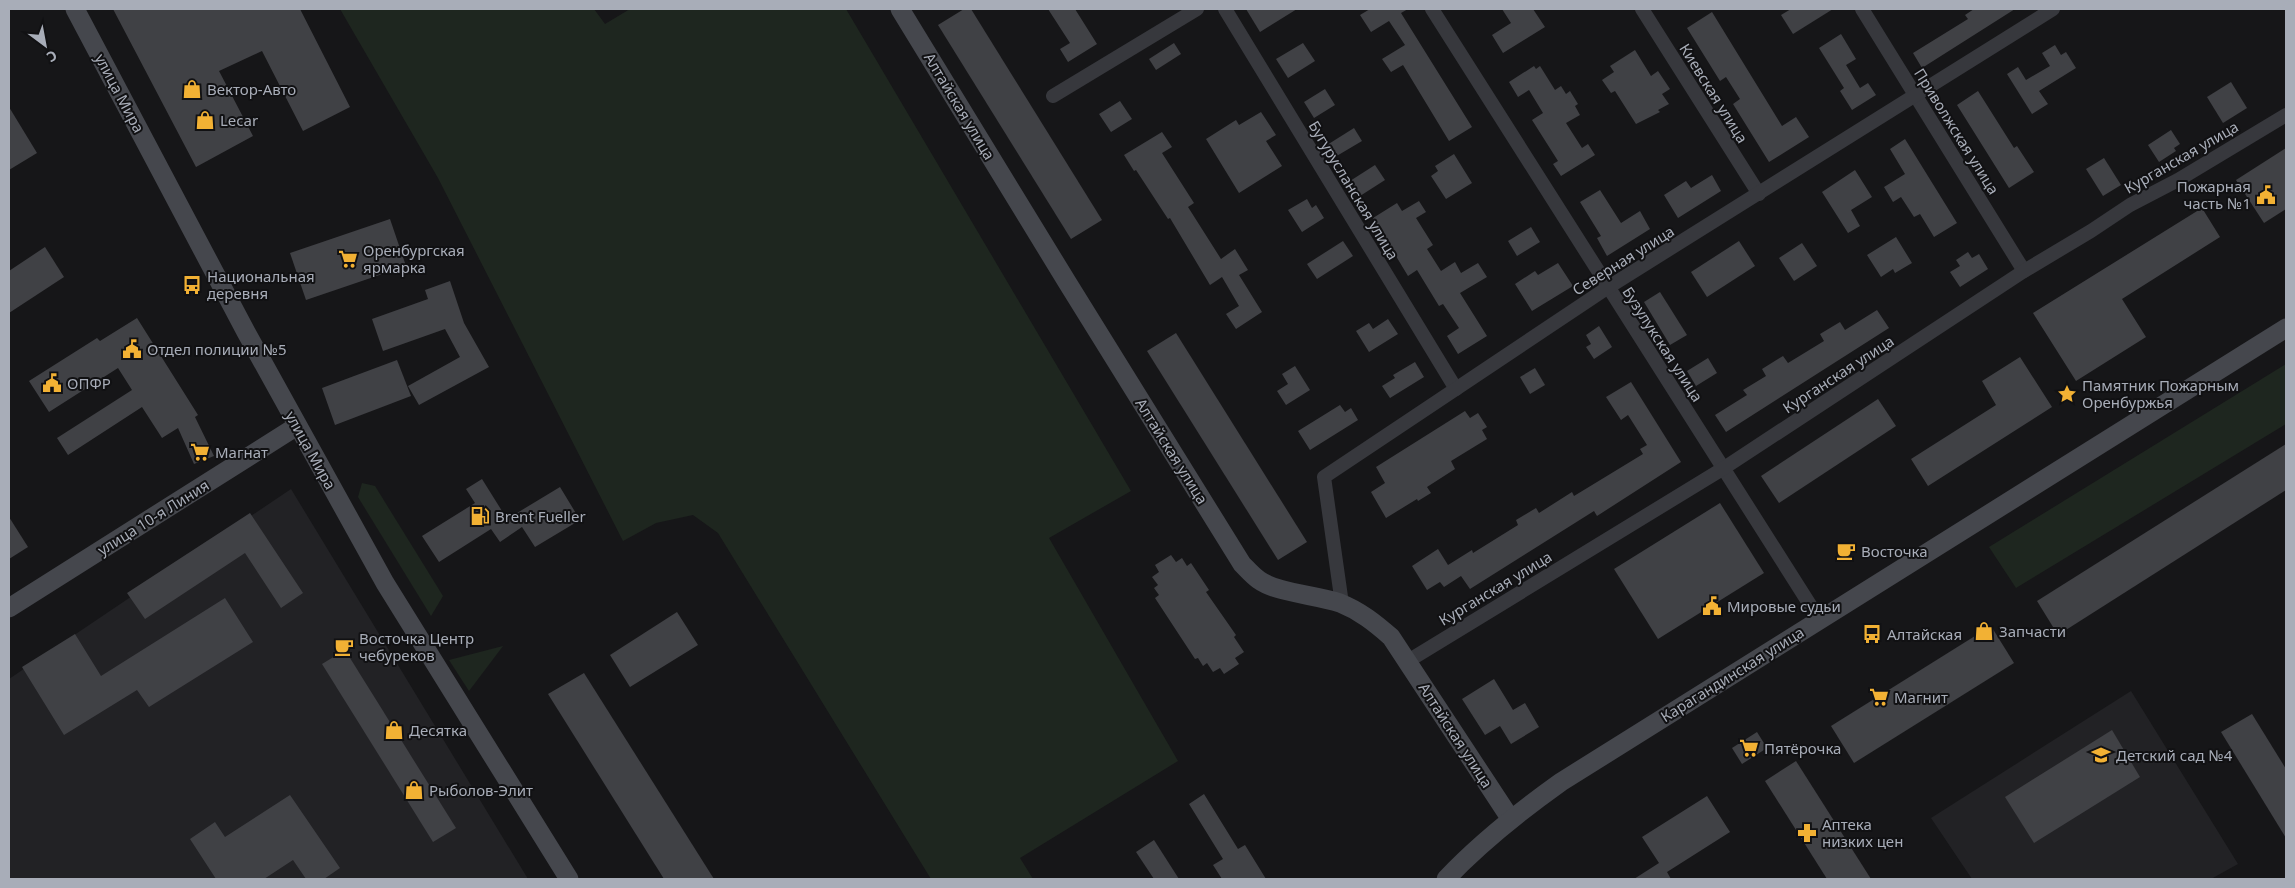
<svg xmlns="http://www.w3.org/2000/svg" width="2295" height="888" font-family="'Noto Sans',sans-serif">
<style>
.built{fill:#222225}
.green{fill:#1e261f}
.building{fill:#404145}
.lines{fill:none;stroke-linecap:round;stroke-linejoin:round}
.street{stroke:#37383d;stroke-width:14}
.secondary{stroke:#45474d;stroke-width:19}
.labels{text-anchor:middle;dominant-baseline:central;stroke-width:4;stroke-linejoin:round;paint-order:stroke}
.poi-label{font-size:15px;fill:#a8adb8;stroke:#111113;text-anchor:start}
.street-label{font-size:15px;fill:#a8adb8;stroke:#111113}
</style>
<rect width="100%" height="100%" fill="#161618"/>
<g class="built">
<polygon points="291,489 528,879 9,879 9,679"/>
<polygon points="2131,691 2238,864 2211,879 1972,879 1931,818"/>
</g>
<g class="green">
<polygon points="340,9 594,9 605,24 630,9 846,9 1131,491 1049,538 1178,761 1020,858 1033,879 931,879 718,533 693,515 656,523 623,541 438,178"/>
<polygon points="2286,364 2286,424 2016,588 1989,547"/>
<polygon points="362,483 375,486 443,596 431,616 358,497"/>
<polygon points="503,646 469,691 449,660"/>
</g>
<g class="building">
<polygon points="113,9 300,9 350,107 303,131 262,51 219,71 253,136 196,167"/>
<polygon points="964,9 971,9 1102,220 1071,239 938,25"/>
<polygon points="1048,9 1075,9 1097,44 1068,62 1060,49 1070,43"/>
<polygon points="1246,9 1297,9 1260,32"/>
<polygon points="1370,9 1408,9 1401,13 1472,127 1449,141 1403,65 1391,72 1382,59 1405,45 1389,21 1371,32 1360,15"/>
<polygon points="1502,9 1533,9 1545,27 1503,53 1492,35 1511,23"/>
<polygon points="1791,9 1833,9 1793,34 1781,15"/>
<polygon points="1974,9 2015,9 1922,68 1913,53 1968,19 1965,15"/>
<polygon points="1712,12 1782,126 1796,117 1809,137 1769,162 1733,104 1740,99 1726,77 1720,81 1687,28"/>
<polygon points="1841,34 1856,59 1846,65 1860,88 1868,83 1876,95 1852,110 1840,91 1844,88 1819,48"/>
<polygon points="1174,43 1181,54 1156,70 1149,59"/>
<polygon points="1303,43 1315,61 1288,78 1276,59"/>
<polygon points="2055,45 2061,55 2066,52 2076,68 2039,91 2048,104 2032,114 2007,74 2018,67 2026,80 2050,66 2042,53"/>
<polygon points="1635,50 1651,76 1658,71 1670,89 1662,94 1669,104 1658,110 1660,112 1636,124 1615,91 1611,93 1602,80 1614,72 1610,66"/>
<polygon points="1534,66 1536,69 1540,66 1555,90 1561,86 1566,94 1570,91 1578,104 1575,106 1580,115 1566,123 1582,148 1588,144 1595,155 1561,176 1553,164 1558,161 1532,120 1543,113 1529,90 1518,97 1509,82"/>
<polygon points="2231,82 2247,108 2223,123 2207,97"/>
<polygon points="1325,89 1335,105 1314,118 1304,102"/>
<polygon points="1978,91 2014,148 2017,146 2034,172 2009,188 1957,105"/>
<polygon points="1120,101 1132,119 1111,132 1099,114"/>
<polygon points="9,107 37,153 9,170"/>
<polygon points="1261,112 1276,135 1266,141 1282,166 1239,193 1206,139 1236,120 1239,125"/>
<polygon points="1354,128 1362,141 1335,157 1327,145"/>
<polygon points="2171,130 2180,144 2174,148 2176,151 2159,162 2148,145"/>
<polygon points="1162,132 1172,147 1162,153 1194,203 1188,207 1221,259 1235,249 1248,270 1239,275 1262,312 1236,329 1226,314 1239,306 1222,277 1210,285 1170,218 1168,219 1136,170 1134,171 1124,155"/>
<polygon points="1905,139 1957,223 1934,237 1920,214 1914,217 1901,197 1893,202 1884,187 1905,174 1890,149"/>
<polygon points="2286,148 2286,209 2264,223 2236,180"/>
<polygon points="1454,154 1472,183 1446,199 1431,176 1438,171 1435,166"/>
<polygon points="2104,158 2121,185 2103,196 2086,169"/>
<polygon points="1375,165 1385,180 1360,196 1350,181"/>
<polygon points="1855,170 1872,197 1851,210 1860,226 1848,233 1822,192"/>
<polygon points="1712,175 1721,191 1678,218 1664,195 1686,181 1691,188"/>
<polygon points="1600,190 1621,223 1640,211 1650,229 1607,256 1597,238 1601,236 1580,202"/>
<polygon points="1307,199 1312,208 1316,205 1324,218 1302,232 1288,210"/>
<polygon points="1419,201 1426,212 1416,218 1433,245 1427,249 1441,271 1455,262 1461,273 1478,263 1487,277 1460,293 1487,336 1458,354 1447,336 1459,328 1443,304 1439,306 1417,270 1408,276 1373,218 1397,203 1402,211"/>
<polygon points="2202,208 2220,237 2122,299 2146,337 2076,381 2033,313"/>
<polygon points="390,219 406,266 306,300 290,253"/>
<polygon points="1531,227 1540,242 1517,256 1508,241"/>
<polygon points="1896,237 1912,263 1895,273 1893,269 1881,277 1867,255"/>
<polygon points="1343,241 1353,256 1317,279 1307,264"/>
<polygon points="1739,241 1755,266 1707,297 1691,272"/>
<polygon points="1802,243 1817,266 1794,281 1779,258"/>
<polygon points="45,247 64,277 9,313 9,271"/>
<polygon points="1968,252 1972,258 1979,254 1988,269 1960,287 1950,272 1960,266 1956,260"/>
<polygon points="1558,263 1573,286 1532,311 1515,284 1535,271 1538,275"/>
<polygon points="450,281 464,323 489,367 419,405 408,386 460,357 445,329 383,351 372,319 428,299 425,290"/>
<polygon points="1660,292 1687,335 1670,345 1644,302"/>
<polygon points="1877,310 1889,328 1726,432 1715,415 1747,395 1743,390 1766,376 1762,369 1783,356 1788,363 1824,341 1820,334 1840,322 1845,330"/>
<polygon points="137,318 198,415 195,417 214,456 194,464 178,428 162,438 142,407 68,455 57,438 132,390 118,368 49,412 29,381 97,338 100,341"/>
<polygon points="1388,319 1398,334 1369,352 1356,331 1369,323 1373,329"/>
<polygon points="1599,326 1612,347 1594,359 1586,347 1591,344 1586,335"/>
<polygon points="1176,333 1307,542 1278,560 1147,351"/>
<polygon points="2020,357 2052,407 1928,486 1911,459 1996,405 1982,381"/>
<polygon points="1708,358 1717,373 1696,386 1687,371"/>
<polygon points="397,360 411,396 335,425 322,388"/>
<polygon points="1415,362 1424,377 1390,398 1382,386 1395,378 1393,375"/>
<polygon points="1295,366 1310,390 1286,405 1277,391 1288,384 1282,374"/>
<polygon points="1535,368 1545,385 1530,394 1520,377"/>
<polygon points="1631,382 1681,462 1597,516 1594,511 1470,589 1461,576 1444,587 1440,582 1427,590 1412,566 1438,549 1448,565 1472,550 1473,553 1518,525 1516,520 1536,508 1539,513 1572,492 1574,496 1643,454 1640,449 1647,445 1628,415 1621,420 1606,397"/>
<polygon points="1878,399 1896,426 1779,503 1761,476"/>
<polygon points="1340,405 1345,412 1351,408 1358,420 1310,450 1298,431"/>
<polygon points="1465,411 1470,418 1478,413 1487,427 1482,430 1487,439 1451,461 1455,469 1427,487 1431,493 1418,501 1417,499 1386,518 1371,492 1385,483 1376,467"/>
<polygon points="2286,444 2286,490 2058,635 2037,601"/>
<polygon points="482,479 507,519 560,487 580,520 535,547 522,527 500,542 491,529 439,562 422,536 475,503 466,489"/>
<polygon points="1720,503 1764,573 1658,639 1614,569"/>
<polygon points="250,513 303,593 281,608 245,553 145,619 127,593"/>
<polygon points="9,517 28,547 9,559"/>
<polygon points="1171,555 1176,562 1182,558 1187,566 1191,563 1209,590 1206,592 1236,635 1234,637 1244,652 1235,658 1239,664 1224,674 1220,668 1213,672 1207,663 1203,666 1198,658 1195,659 1155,598 1159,595 1154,588 1158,585 1152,577 1159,572 1155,565"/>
<polygon points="225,598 253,642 149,707 137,690 64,735 22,667 75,634 101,676"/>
<polygon points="677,612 698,645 630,687 610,655"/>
<polygon points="1991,626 2014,663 1854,763 1831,726"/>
<polygon points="345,650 456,828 433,842 322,664"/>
<polygon points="584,673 714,879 664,879 548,694"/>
<polygon points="1494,679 1513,710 1525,703 1539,727 1511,744 1500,726 1485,735 1462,699"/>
<polygon points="2252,714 2286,769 2286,838 2221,732"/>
<polygon points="2112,730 2140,777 2034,843 2005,797"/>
<polygon points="1757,732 1767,748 1742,764 1732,748"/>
<polygon points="1796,761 1871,879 1827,879 1765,781"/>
<polygon points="1204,794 1238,849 1245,845 1266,879 1222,879 1213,865 1223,859 1189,804"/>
<polygon points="290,795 340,868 324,879 306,879 293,860 264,879 216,879 190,839 215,822 225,837"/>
<polygon points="1707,796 1730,832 1667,872 1671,879 1634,879 1659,863 1642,837"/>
<polygon points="1154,840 1179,879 1154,879 1136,852"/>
</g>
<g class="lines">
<g class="street">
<polyline points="1225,9 1456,389"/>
<polyline points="1432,9 1819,619"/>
<polyline points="1642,9 1759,194"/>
<polyline points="1862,9 2024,271"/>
<polyline points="1053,96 1197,9"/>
<polyline points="1342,604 1324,477 1607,288 2053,9"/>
<polyline points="1408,661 1724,468 2024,271 2091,231 2130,205 2178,180 2286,115"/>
</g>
<g class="secondary">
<polyline points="75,9 246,332 385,583 569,879"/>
<path d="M900 9 1067 282 1242 564C1247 569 1253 576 1259 580 1277 593 1317 595 1340 603 1360 611 1375 623 1391 637L1510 818"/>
<polyline points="9,608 297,426"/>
<path d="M1446 879C1481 842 1519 812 1561 782L2286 328"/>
</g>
</g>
<defs>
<g id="shop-bare" transform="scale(1.5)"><path d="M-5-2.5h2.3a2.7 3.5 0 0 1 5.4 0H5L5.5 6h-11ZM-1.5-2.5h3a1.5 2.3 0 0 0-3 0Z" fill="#f2b134" stroke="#111113" stroke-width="2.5" paint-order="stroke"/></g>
<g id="civic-bare" transform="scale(1.5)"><path d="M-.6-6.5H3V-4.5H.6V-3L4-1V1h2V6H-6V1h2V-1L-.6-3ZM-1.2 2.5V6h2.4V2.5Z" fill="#f2b134" stroke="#111113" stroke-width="2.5" paint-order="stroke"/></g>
<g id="supermarket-bare" transform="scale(1.5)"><path d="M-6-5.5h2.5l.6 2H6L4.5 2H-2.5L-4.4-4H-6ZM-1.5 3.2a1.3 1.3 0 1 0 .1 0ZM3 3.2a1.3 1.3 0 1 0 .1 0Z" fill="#f2b134" stroke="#111113" stroke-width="2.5" paint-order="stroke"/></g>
<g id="bus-bare" transform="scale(1.5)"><path d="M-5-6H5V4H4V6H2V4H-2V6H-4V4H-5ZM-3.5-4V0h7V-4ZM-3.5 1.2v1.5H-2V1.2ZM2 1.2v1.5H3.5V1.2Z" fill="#f2b134" stroke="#111113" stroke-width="2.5" paint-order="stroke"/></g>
<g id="sight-bare" transform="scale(1.5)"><path d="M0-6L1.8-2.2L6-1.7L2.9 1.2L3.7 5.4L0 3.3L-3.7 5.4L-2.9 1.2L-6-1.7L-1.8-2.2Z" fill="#f2b134" stroke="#111113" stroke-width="2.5" paint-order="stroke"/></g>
<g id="fuel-bare" transform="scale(1.5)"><path d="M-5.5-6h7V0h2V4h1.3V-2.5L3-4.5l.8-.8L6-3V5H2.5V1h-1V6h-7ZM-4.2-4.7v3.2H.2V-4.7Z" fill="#f2b134" stroke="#111113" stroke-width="2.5" paint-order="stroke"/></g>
<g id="cafe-bare" transform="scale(1.5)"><path d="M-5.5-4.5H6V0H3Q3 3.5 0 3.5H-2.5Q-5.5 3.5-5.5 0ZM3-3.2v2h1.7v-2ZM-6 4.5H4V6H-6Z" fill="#f2b134" stroke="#111113" stroke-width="2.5" paint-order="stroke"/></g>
<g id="school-bare" transform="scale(1.5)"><path d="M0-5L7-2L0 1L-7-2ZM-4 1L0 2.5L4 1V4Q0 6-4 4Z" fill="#f2b134" stroke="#111113" stroke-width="2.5" paint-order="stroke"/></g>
<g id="pharmacy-bare" transform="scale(1.5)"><path d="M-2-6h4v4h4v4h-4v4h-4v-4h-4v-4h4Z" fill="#f2b134" stroke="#111113" stroke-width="2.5" paint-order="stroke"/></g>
</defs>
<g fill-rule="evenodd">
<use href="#shop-bare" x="192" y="89"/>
<use href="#shop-bare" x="205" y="120"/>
<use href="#civic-bare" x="2266" y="195"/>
<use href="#supermarket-bare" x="348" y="259"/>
<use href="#bus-bare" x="192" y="285"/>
<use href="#civic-bare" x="132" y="349"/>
<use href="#civic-bare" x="52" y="383"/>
<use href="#sight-bare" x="2067" y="394"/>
<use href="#supermarket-bare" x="200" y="452"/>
<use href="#fuel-bare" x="480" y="516"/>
<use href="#cafe-bare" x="1846" y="551"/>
<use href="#civic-bare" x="1712" y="606"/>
<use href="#shop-bare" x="1984" y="631"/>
<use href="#bus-bare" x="1872" y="634"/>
<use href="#cafe-bare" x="344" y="647"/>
<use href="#supermarket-bare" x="1879" y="697"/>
<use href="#shop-bare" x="394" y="730"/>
<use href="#supermarket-bare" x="1749" y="748"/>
<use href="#school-bare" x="2101" y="755"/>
<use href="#shop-bare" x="414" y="790"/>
<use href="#pharmacy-bare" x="1807" y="833"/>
</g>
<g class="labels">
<g class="poi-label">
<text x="207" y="89">Вектор-Авто</text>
<text x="220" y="120">Lecar</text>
<text x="2251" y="186" text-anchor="end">Пожарная<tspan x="2251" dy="17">часть №1</tspan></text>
<text x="363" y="250">Оренбургская<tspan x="363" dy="17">ярмарка</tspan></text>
<text x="207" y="276">Национальная<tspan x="207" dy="17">деревня</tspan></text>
<text x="147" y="349">Отдел полиции №5</text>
<text x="67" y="383">ОПФР</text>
<text x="2082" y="385">Памятник Пожарным<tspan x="2082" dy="17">Оренбуржья</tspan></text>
<text x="215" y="452">Магнат</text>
<text x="495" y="516">Brent Fueller</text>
<text x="1861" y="551">Восточка</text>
<text x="1727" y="606">Мировые судьи</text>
<text x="1999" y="631">Запчасти</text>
<text x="1887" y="634">Алтайская</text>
<text x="359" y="638">Восточка Центр<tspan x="359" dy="17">чебуреков</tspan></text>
<text x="1894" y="697">Магнит</text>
<text x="409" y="730">Десятка</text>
<text x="1764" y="748">Пятёрочка</text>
<text x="2116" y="755">Детский сад №4</text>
<text x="429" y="790">Рыболов-Элит</text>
<text x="1822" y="824">Аптека<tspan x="1822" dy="17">низких цен</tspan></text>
</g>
<g class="street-label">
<text transform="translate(120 93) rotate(62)">улица Мира</text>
<text transform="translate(1714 93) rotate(58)">Киевская улица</text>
<text transform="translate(960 106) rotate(59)">Алтайская улица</text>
<text transform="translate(1957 131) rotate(58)">Приволжская улица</text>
<text transform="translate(2181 157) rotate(-30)">Курганская улица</text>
<text transform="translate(1354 190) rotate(59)">Бугурусланская улица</text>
<text transform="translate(1623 260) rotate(-32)">Северная улица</text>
<text transform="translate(1663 344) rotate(57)">Бузулукская улица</text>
<text transform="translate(1838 374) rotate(-33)">Курганская улица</text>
<text transform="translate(311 450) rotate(61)">улица Мира</text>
<text transform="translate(1172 451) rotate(58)">Алтайская улица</text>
<text transform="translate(153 517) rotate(-32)">улица 10-я Линия</text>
<text transform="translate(1495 588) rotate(-31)">Курганская улица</text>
<text transform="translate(1732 674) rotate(-32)">Карагандинская улица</text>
<text transform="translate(1456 735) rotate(57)">Алтайская улица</text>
</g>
</g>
<rect width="2295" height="888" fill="none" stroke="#a8adb8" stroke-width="20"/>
<g transform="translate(45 45) rotate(148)" stroke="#111113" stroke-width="4" paint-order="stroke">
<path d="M0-4L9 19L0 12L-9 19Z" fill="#a8adb8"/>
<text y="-8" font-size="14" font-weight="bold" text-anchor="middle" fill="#a8adb8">С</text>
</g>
</svg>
